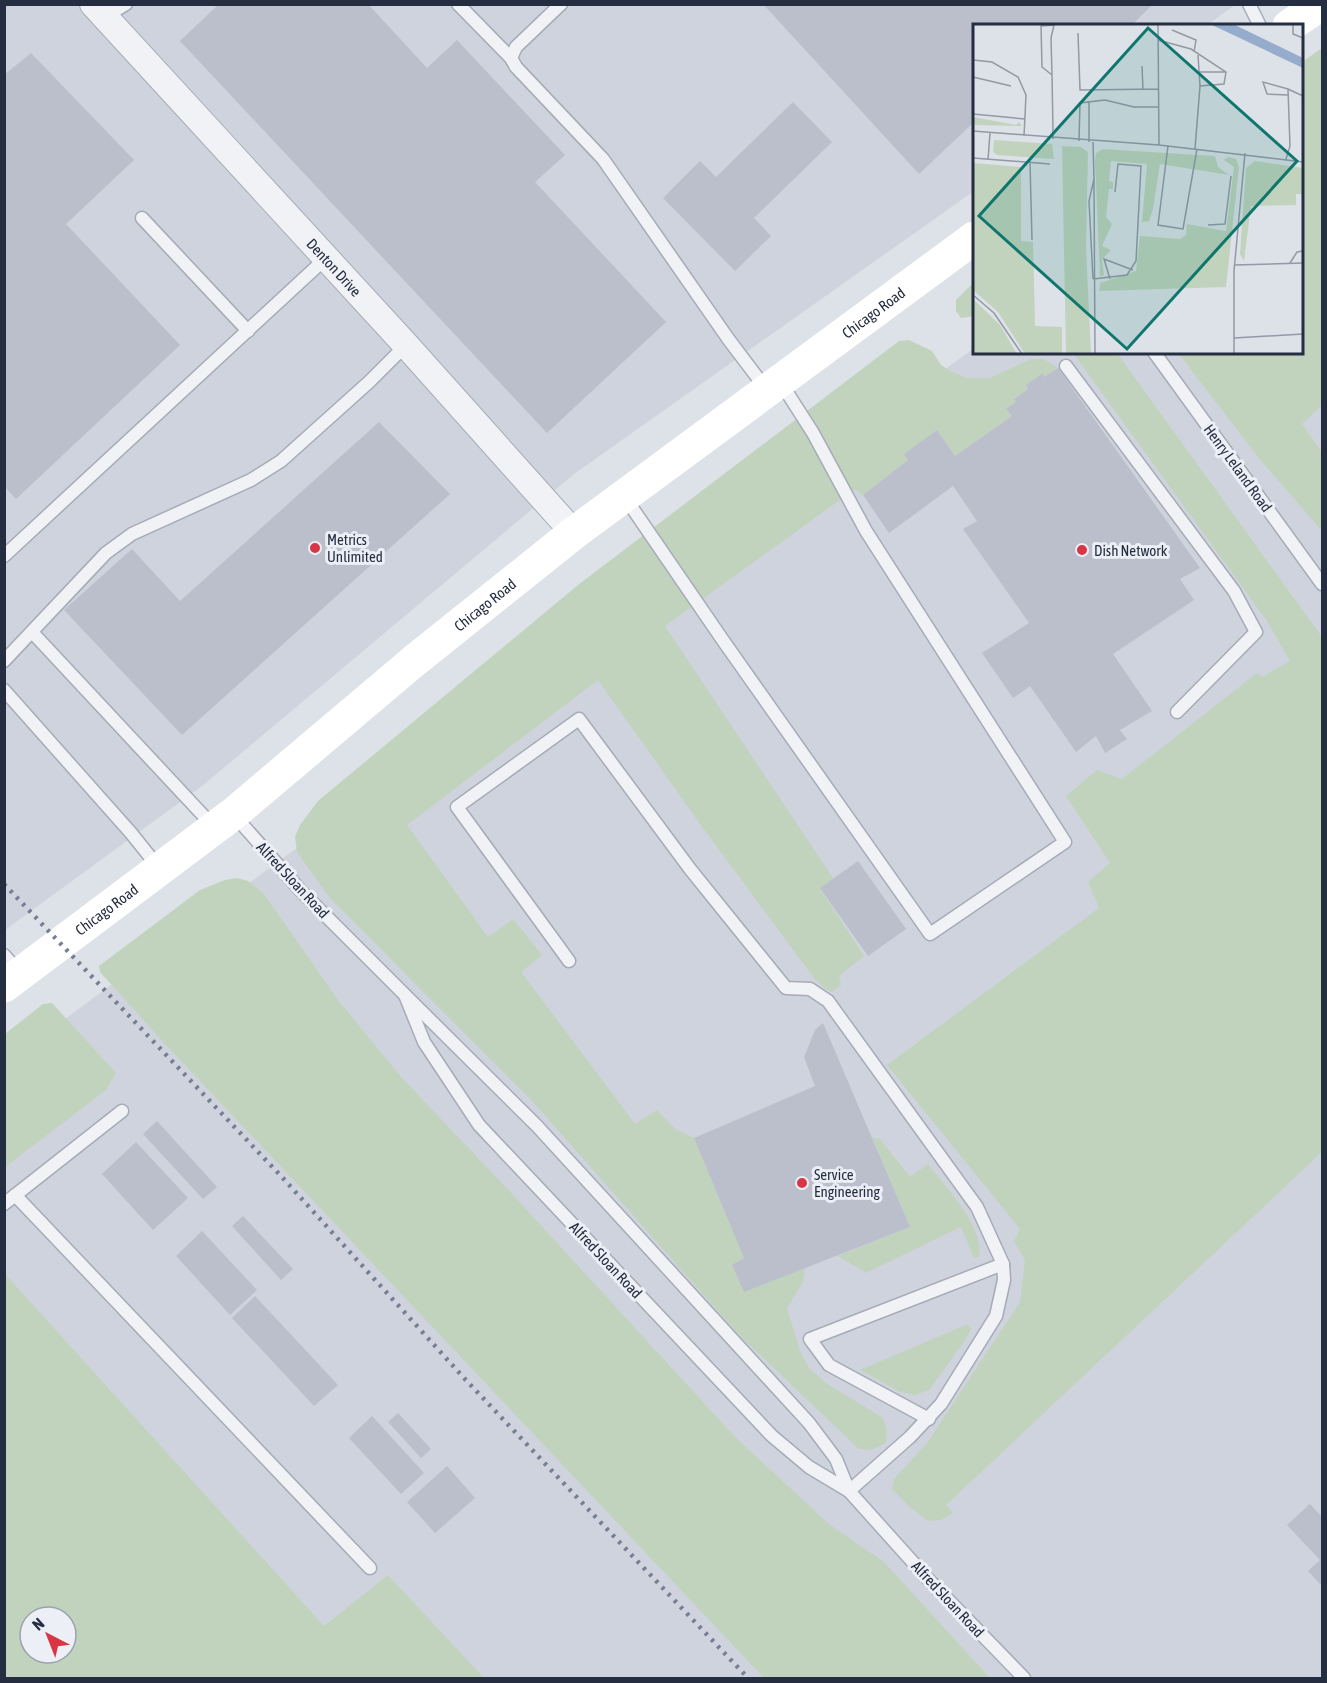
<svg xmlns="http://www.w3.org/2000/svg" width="1327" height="1683" font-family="'Asap Condensed',sans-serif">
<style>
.built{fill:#cfd3dd;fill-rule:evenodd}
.green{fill:#c1d3bd;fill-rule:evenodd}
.building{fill:#babfcb}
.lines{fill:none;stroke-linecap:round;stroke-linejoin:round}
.lane-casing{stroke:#a6abb6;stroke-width:15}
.street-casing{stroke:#a6abb6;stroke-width:28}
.lane{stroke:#f0f2f6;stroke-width:12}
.street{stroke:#f0f2f6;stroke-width:26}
.secondary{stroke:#fff;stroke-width:33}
.rail{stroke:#757f93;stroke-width:4.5;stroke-dasharray:3 6;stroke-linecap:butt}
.poi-dot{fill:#d93645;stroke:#ecf0f6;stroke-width:2}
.labels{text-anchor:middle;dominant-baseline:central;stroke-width:6;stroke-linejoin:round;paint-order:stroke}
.street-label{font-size:15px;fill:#252d40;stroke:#ecf0f6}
.poi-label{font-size:15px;fill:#252d40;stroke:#ecf0f6;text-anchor:start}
.inset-road{fill:none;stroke:#9399a5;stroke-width:1.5}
.view{fill:#0f766e;fill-opacity:0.15;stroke:#0f766e;stroke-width:3}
.inset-edge{fill:none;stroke:#252d40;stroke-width:3}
</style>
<rect width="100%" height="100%" fill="#dde1e8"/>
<g class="built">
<polygon points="5,5 1235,5 1207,25 974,26 974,191 574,474 202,786 5,930"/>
<path d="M1322 91V1678H5L4 1064 974 348V352H1302ZM30 1617H66V1653H30Z"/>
</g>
<g class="green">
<polygon points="1322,48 1322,405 1302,424 1322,452 1322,531 1258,457 1178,353 1302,352 1302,62"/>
<polygon points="974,282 974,316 961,318 956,311 956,300"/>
<polygon points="909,340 932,351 941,365 952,372 967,378 990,378 1031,359 1044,359 1058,368 1044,377 1043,373 1026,385 1028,389 1014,398 1016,402 1006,409 1012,416 955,456 937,430 905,455 908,460 863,495 855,489 665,626 833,878 821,890 864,956 839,976 841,985 832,992 824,988 814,978 700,824 598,680 407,825 488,937 513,919 542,955 521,972 635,1124 657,1110 675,1129 694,1138 744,1258 732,1265 744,1291 805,1268 803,1282 787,1308 800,1351 809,1368 826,1383 883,1418 887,1430 886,1443 872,1450 859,1449 738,1334 533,1102 330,898 297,852 295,837 300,825 318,801 578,585 899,341"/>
<polygon points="1073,353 1117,353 1322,637 1322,1152 946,1505 953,1513 941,1520 928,1521 911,1508 892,1489 894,1479 927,1443 1020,1302 1025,1260 1014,1241 1020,1229 887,1065 1099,908 1088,882 1110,863 1066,796 1097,770 1122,779 1257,673 1262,677 1290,661 1267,621"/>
<polygon points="237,878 248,881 264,894 338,1000 402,1078 513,1195 736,1438 830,1525 884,1562 990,1678 764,1678 167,1046 100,972 99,966 200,890 225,880"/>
<polygon points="52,1003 116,1073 106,1090 5,1167 5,1034 43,1004"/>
<path d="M872 1137 880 1139 910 1177 928 1164C945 1186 986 1229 979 1257L974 1258 961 1227 866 1273 838 1256 910 1227Z"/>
<path d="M4 1273 324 1626 388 1575 484 1678H5ZM30 1617H66V1653H30Z"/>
<polygon points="968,1324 971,1329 966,1339 929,1390 915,1395 900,1392 860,1370"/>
</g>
<g class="building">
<polygon points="219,4 368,4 427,68 457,40 565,155 535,182 666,322 547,433 180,41"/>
<polygon points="763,4 1153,4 1131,26 974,26 974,122 919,174"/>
<polygon points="31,53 134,160 66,224 180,345 16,499 4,486 4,75"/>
<polygon points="793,102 832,142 754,218 771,236 735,271 663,198 700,161 716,177"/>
<polygon points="1058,368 1200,568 1180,579 1194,600 1113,654 1152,711 1120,730 1127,739 1105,753 1096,736 1076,752 1030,686 1013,698 982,653 1029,623 963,529 977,521 953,486 889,533 863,495 908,460 904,454 937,430 955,456 1012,416 1006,409 1016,402 1014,399 1028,389 1026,385 1043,373 1044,377"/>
<polygon points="379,422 450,494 182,735 64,610 132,549 180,601"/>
<polygon points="858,861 906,929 868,956 820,888"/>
<polygon points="823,1023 910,1227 744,1292 732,1265 744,1258 694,1138 815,1086 804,1057 815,1030"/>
<polygon points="157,1121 217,1187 203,1199 143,1134"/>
<polygon points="136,1142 188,1198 153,1230 102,1174"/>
<polygon points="243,1216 293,1269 281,1280 232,1226"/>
<polygon points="202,1231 257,1290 230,1315 176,1256"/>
<polygon points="255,1296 338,1385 314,1406 232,1318"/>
<polygon points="398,1413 431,1449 421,1458 388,1422"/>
<polygon points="372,1416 424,1473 401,1494 349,1438"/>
<polygon points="447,1466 475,1498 435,1533 407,1502"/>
<polygon points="1310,1504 1322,1517 1322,1586 1308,1571 1320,1560 1287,1525"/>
</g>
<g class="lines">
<g class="lane-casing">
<g id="lane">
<polyline points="458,4 511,58"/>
<polyline points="561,4 516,47 511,58 516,67 603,159 729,340 767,390"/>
<polyline points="1249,4 1260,26"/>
<polyline points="105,17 126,4"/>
<polyline points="142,218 248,331"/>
<polyline points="1154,352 1322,584"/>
<polyline points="1066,366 1234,591 1256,632 1177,712"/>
<polyline points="624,496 722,639 930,934 1065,842 866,531 813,433 781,383"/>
<polyline points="4,556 326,258"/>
<polyline points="32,632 214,827"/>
<polyline points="4,661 106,553 132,534 251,480 281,461 369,382 406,345"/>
<polyline points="4,690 131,833 159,868"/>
<polyline points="234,815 300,890 405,995"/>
<polyline points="4,955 20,973"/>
<polyline points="569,961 457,807 579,719 690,869 786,988 810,989 828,1001 977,1207 1003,1264 1004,1280 996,1316 941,1404 910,1437 849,1491"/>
<polyline points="15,1195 370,1568"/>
<polyline points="4,1204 122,1111"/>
<polyline points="929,1419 829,1365 810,1339 1003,1264"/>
<polyline points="849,1491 836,1459 809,1423 537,1126 405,995 424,1042 479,1125 772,1436 809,1467 849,1491 927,1578 1024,1678"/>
</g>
</g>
<g class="street-casing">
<g id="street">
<path id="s1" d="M93 4 406 345 574 533"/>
</g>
</g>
<use href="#lane" class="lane"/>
<use href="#street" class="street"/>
<g class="secondary">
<polyline points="1289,26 1321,4"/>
<path id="s2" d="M4 986 233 814 414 661 574 533 974 238"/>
</g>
<polyline class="rail" points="4,884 281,1176 464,1378 748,1678"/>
</g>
<g class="poi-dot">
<circle cx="315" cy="548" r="6"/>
<circle cx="1082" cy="550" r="6"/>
<circle cx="802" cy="1183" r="6"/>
</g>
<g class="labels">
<g class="street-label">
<text stroke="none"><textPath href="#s1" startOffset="357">Denton Drive</textPath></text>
<text stroke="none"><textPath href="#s2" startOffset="1100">Chicago Road</textPath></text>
<text transform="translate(1238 468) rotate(54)">Henry Leland Road</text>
<text stroke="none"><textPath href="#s2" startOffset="614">Chicago Road</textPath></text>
<text transform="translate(293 880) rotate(47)">Alfred Sloan Road</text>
<text stroke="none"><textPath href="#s2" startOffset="128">Chicago Road</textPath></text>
<text transform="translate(606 1260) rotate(47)">Alfred Sloan Road</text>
<text transform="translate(948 1599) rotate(47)">Alfred Sloan Road</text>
</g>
<g class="poi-label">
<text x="327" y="539">Metrics<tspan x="327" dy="17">Unlimited</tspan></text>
<text x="1094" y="550">Dish Network</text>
<text x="814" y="1174">Service<tspan x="814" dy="17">Engineering</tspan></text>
</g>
</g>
<g transform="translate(973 24)">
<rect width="330" height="330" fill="#dde1e8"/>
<path d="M0 93 43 101 46 98 49 102 0 101ZM21 116 79 120 81 135 24 131 20 128ZM89 122 108 123 115 128 113 225 118 330H93ZM130 125 242 132 245 143 256 151 187 140 180 185 176 197 169 198 174 140 138 137 136 157 140 158V165H136L133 193 139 200 129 222 138 226 129 235 131 251 127 253 122 137 123 129ZM255 133 263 135 266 143 253 263 126 267 127 259 163 247 167 212 207 215 213 211 214 200 253 207 261 143 251 136ZM282 137 330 144V170H323V181L278 182 271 237 267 230 273 144ZM0 139 48 143V217L60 218 62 302 89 303V330H52L25 288 0 266ZM0 275 27 301 44 330H0Z" fill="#c1d3bd"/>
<path d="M237 0H260L330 34V44Z" fill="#95accc"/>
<path class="inset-road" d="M185 0 186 121M320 0V10L330 14M199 6 223 16 221 28M105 9 107 66 186 65M185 16 218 25 253 48 251 60 227 62 222 125M225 31 227 62M0 36 19 38 45 53 53 71 51 112M169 42 170 66M226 48H253M79 51 69 43 68 2 81 1 78 14 79 51 80 107V115M0 53 38 62M315 65 290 58 294 70 315 71M116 77V118M0 90 52 95M0 107 186 121 330 138M106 117 107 79 132 76 161 83H186M120 118 121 155M195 122 185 201 210 205 224 125M0 134 77 140M313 135 317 122 315 65 330 72M15 136 17 109M57 139 59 216M235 201 252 200 258 152M317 239 324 228 330 227M262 241 330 239M120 255 116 177 121 155 122 330M120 255 154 251 163 237 168 142 145 140 142 168M137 255 131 235 160 246M0 271 21 289 49 330M261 314 330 310M261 330V247L272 129"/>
<path class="view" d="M175 4 324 137 154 325 6 192Z"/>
<rect width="330" height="330" class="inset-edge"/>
</g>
<rect width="1327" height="1683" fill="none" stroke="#252d40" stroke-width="12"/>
<g transform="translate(48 1635) rotate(318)"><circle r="28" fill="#ecf0f6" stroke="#9ca2ad" stroke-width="1.5"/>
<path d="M0-4.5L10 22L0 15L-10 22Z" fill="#d93645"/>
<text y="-9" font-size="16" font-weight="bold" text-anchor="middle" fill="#252d40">N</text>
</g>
</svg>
